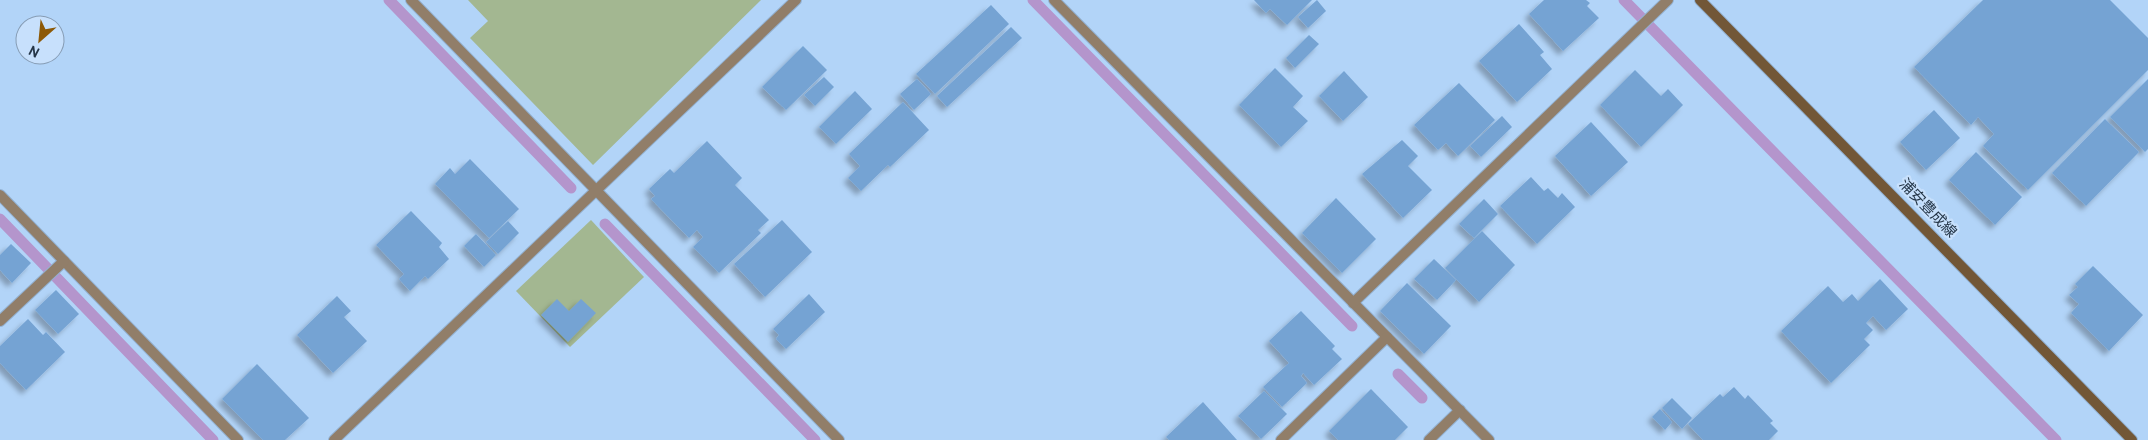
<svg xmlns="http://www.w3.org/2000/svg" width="2148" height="440" font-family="Overpass,'Noto Sans JP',sans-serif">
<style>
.green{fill:#a3b791}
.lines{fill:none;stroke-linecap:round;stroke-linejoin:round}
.stream{stroke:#b495cc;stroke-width:11}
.building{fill:#75a3d3;filter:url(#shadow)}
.minor-casing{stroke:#93b1d1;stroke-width:12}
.secondary-casing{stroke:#93b1d1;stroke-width:12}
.minor{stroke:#917e69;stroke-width:10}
.secondary{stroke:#725737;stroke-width:10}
.labels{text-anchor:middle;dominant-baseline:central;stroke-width:4.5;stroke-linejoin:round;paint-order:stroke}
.street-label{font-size:15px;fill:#253648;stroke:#c7e0fc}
</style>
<defs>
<filter id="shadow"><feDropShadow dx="-4.5" dy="4.5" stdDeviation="2.5" flood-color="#0004"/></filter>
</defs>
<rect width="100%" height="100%" fill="#b2d4f8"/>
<g class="green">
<polygon points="468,0 761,0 593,165 470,38 488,21"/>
<polygon points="591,220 644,277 570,347 516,291"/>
</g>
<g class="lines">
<g class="stream">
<polyline points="389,0 571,188"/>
<polyline points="1033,0 1352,326"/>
<polyline points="1624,0 2056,440"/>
<polyline points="0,219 213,440"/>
<polyline points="605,224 815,440"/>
<polyline points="1398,374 1422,398"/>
</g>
</g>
<g class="building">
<polygon points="1254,0 1312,0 1287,25 1270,9 1266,13"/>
<polygon points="1317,0 1326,11 1308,28 1298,17"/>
<polygon points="1544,0 1586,0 1590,3 1587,6 1599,18 1563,51 1529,14"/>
<polygon points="1983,0 2110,0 2148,38 2148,70 2028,190 1983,146 1994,134 1978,117 1971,125 1914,67"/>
<polygon points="991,5 1009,24 935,94 916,74"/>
<polygon points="1519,24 1544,52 1540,55 1552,69 1517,102 1479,61"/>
<polygon points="1011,27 1022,38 947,107 937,96"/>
<polygon points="1309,35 1319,44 1295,68 1286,58"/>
<polygon points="803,46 827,70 786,110 762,87"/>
<polygon points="1275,68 1303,96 1293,107 1308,121 1281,147 1239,105"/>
<polygon points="1635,70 1661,96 1668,89 1683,105 1641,147 1600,105"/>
<polygon points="1344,71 1368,97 1343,121 1319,96"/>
<polygon points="824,77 834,87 815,106 804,95"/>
<polygon points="917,79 931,94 914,110 900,94"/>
<polygon points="2148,79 2148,149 2145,152 2110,117"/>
<polygon points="1459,83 1495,120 1458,156 1446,143 1438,150 1414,125"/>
<polygon points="855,91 872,109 836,144 819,127"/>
<polygon points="903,102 929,130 890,167 888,165 861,191 848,178 860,166 849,154"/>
<polygon points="1934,110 1960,138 1926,170 1900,142"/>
<polygon points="1502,116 1512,127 1481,157 1470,146"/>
<polygon points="2105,119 2139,152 2086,206 2052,173"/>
<polygon points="1591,122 1628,162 1591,196 1555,156"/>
<polygon points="1402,140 1418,156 1408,166 1432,190 1403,218 1362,174"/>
<polygon points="707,141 742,178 735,185 769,220 758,230 761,233 719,273 693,247 703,237 697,230 689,238 651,199 655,196 649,189 670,169 674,173"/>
<polygon points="1976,152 2022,197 1995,225 1949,180"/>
<polygon points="470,159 519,209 489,238 435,184 450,168 455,174"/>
<polygon points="1531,177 1544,191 1548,188 1558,198 1562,193 1575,207 1537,244 1500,206"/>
<polygon points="1336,198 1376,239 1342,273 1302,233"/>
<polygon points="1484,199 1498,214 1474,238 1459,224"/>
<polygon points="411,211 442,243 439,247 449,259 428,279 425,276 410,291 399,279 404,274 376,245"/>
<polygon points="782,220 812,252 765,297 734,264"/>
<polygon points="508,221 519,233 498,254 486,242"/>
<polygon points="1482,231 1515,265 1479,302 1445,268"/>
<polygon points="476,234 496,255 484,267 464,246"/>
<polygon points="11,244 31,263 12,283 0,270 0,255"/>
<polygon points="1434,259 1456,280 1437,300 1414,279"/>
<polygon points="2093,266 2143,315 2109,351 2071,313 2079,304 2069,295 2078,287 2075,284"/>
<polygon points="1880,279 1908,309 1886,330 1873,316 1866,323 1873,330 1864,339 1870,345 1831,383 1781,331 1828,286 1843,302 1852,294 1858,301"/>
<polygon points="1407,283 1451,326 1424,354 1380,311"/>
<polygon points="56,290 79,314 58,334 35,310"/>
<polygon points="809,294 825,312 786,349 776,339 779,335 773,329"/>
<polygon points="337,296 351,311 344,317 367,341 333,373 297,335"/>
<polygon points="557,299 569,311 581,299 596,313 568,342 541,315"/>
<polygon points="1301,311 1335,346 1332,349 1342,359 1314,385 1303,373 1301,376 1307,383 1282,407 1263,387 1289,363 1269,341"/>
<polygon points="28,319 43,335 46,332 65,352 26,390 0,363 0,346"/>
<polygon points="257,364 309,418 285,440 263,440 222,399"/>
<polygon points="1734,387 1745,399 1748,395 1773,421 1770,423 1778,431 1769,440 1703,440 1688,424 1720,394 1723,397"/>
<polygon points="1371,389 1408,427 1395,440 1338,440 1329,431"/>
<polygon points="1264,391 1287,414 1261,439 1238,416"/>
<polygon points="1672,398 1692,418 1682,429 1662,408"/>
<polygon points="1203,402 1237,440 1169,440 1166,437"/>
<polygon points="1660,409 1672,422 1665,430 1652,417"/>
</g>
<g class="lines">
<g class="minor-casing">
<g id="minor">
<polyline points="411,0 839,440"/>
<polyline points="1054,0 1489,440"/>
<polyline points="0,195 238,440"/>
<polyline points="1353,303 1668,0"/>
<polyline points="0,321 64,261"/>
<polyline points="334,440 796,0"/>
<polyline points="1281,440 1387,337"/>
<polyline points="1429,440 1460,410"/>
</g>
</g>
<g class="secondary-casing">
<polyline id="secondary" points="1700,0 2132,440"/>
</g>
<use href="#minor" class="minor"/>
<use href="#secondary" class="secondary"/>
</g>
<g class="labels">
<g class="street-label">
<text transform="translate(1927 209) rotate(46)">浦安豊成線</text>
</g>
</g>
<g transform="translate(40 40) rotate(207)"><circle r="24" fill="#c7e0fc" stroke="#869cb4"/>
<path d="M0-4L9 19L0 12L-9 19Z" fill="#8d5907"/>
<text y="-8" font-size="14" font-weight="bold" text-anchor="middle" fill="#253648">N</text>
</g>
</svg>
